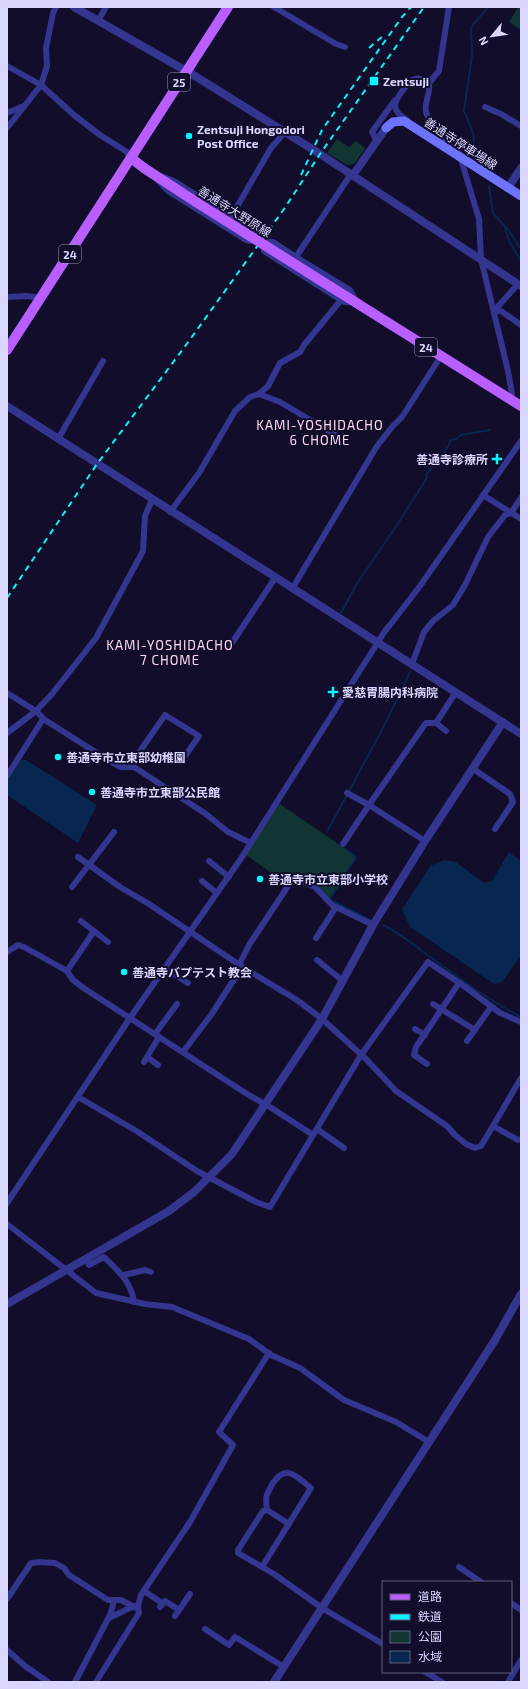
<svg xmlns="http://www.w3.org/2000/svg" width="528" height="1689" font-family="'Exo 2','Noto Sans JP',sans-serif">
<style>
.green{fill:#103532}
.water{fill:#072650}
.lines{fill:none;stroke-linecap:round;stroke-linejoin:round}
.stream{stroke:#072650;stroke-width:2}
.minor{stroke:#33358e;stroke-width:6}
.tertiary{stroke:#33358e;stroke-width:8}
.secondary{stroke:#6e73ff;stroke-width:9}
.primary{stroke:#b95eff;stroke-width:10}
.rail{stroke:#03f5ff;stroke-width:2;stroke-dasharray:6 5;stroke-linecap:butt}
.primary-bridge{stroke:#b95eff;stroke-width:10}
.poi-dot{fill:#03f5ff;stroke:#110d2a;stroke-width:1.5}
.labels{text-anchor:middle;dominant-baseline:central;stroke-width:4;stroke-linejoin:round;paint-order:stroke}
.shield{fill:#110d2a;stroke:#9d9abf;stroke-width:1}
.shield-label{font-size:11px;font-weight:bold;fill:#d9d7ff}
.poi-label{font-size:12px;font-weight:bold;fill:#d9d7ff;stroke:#110d2a;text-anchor:start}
.street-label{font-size:12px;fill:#d9d7ff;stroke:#110d2a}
.neighbourhood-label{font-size:13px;letter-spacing:1px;fill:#ffd9f3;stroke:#110d2a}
</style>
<rect width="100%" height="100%" fill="#110d2a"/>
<g class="green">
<polygon points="518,7 521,7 521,30 509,22"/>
<polygon points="337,139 349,147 356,141 364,147 364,150 354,164 347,165 327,153"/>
<polygon points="280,804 356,856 356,859 332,897 329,898 293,875 287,884 246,855 278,805"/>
</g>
<g class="water">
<polygon points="21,760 26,760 97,805 78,843 7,795 7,781"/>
<polygon points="509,852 521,861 521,956 502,982 494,984 410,927 402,910 430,866 444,860 456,862 484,883 492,881"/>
</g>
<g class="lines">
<g class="stream">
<polyline points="481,157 473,151 474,137 472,130 464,111 472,55 471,29 473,25 488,7"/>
<polyline points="489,186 493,213 509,231 521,249"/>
<polyline points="505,228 509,241 521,261"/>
<polyline points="340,615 356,585 399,522 427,478 426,475 449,445 450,440 456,439 461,435 490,430"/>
<polyline points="328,830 383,728 410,672"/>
<polyline points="330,898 355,859 355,856 343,847"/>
<polyline points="333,901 370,920"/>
<path d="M383 925C403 935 412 944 429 956 459 978 488 1000 521 1017"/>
</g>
<g class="minor">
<polyline points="274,7 336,44 345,47"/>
<polyline points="98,21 106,7"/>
<polyline points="7,66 41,85 74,115 100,135 127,152 131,158"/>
<polyline points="429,83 439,71 449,7"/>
<polyline points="485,107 501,114 521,126"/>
<polyline points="7,113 24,106"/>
<path d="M407 120C391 111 393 103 403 90 406 86 410 80 415 79 420 77 425 81 429 83 431 93 424 102 426 112 429 126 445 132 446 148"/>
<polyline points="7,128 41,85 47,66 46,48 53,13 56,7"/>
<polyline points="377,141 372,132 395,100"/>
<polyline points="460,156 479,219 481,259 508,371 512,394 510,399"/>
<polygon points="150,172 174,181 252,230 254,234 250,241 246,240 168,191"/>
<polyline points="351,174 296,257 350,290 356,301"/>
<polyline points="231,217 271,148 285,132"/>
<polyline points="296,257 273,242 268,242 264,251 344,302 353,302"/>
<polyline points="7,297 26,296 35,297 37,305"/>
<polyline points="494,311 518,284"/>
<polyline points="494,311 501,311 521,325"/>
<polyline points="259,394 280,402 337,436"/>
<polyline points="58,439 103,361"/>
<polyline points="483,495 521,519"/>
<polyline points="170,512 199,473 235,411 250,397 259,394 268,386 280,363 300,352 304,345 341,300"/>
<polyline points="292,589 377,446 392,427 402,417 441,356"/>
<polyline points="230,646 275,578"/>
<polyline points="412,664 424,632 433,621 453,605 465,585 488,537 505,515 511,513 521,498"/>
<polyline points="7,693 36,711 45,720 108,760 120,767 134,767 206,814 228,832 251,843"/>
<polyline points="436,723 446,731"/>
<polyline points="7,733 36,711 52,694 96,638 143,551 145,516 152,500"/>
<polyline points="129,767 165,715 199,736 183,759"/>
<polyline points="472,768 510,794 513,802 495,829"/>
<polyline points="7,776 43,719"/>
<polyline points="425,841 369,805 423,727 426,723 436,723 456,692"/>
<polyline points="343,844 369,805 347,793"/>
<polyline points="78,857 120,887 149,904 241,966 297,1000 322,1019 365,1058 396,1091 447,1126 455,1135 466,1144 475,1148 481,1146 493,1126 518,1140 521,1139"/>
<polyline points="209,861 229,877"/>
<polyline points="202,881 217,893"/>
<polyline points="72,887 114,832"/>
<polyline points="81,921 108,942"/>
<polyline points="316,938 336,907"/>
<polyline points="7,952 18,945 24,947 67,971 73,980 85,989 247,1094 270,1107 313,1135"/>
<polyline points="317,960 343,981"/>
<polyline points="239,965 249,945 294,877 315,887 332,905 373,925"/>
<polyline points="164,968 188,983"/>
<polyline points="67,971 94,931"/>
<polyline points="433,1004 475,1030"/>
<polyline points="415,1029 425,1035"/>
<polyline points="155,1034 177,1004"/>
<polyline points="467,1041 491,1007"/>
<polyline points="183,1052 211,1015 242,967"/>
<polyline points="147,1057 158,1065"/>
<polyline points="144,1062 159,1037"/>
<polyline points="427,1064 414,1055 416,1047 459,983"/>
<polyline points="78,1097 138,1132 197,1171 256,1202 270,1207 361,1055 428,962 464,986 500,1013 521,1022"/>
<polyline points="493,1126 521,1078"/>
<polyline points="317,1129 344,1148"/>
<polyline points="7,1203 130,1018 242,857 385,631 390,625 420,586 521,441"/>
<polyline points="7,1224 96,1293 145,1304 172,1307 249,1339 271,1355 300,1368 344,1400 396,1422 429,1442"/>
<path d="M86 1259 89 1265 104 1257C118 1271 131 1281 134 1302"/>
<polyline points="124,1275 145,1270 151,1272"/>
<polyline points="267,1510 289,1524"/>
<path d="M262 1567 311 1488C297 1477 286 1463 273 1483 266 1495 265 1496 267 1510L263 1511 238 1550V1553L274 1574 322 1608 383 1644"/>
<polyline points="459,1567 481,1582"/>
<polyline points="144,1591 162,1603"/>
<polyline points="7,1599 31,1563 39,1562 55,1563 64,1568 69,1575 108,1600 121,1600 138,1609"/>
<polyline points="511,1603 521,1610"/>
<polyline points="160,1607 165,1601 179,1610"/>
<polyline points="175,1616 190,1594"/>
<polyline points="109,1618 134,1606"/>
<polyline points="205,1629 229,1645 235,1637 284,1667"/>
<polyline points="7,1650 25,1666 48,1682"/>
<polyline points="425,1672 442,1682"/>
<polyline points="75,1682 110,1615 113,1605 113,1600"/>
<polyline points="96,1682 139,1613 138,1606 141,1595 190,1522 233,1445 219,1432 269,1353"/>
<polyline points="508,1682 521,1660"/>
</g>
<g class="tertiary">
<polyline points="74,7 195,76 320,154 521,286"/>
<polyline points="353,175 386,128"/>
<polyline points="508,188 521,168"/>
<polyline points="7,406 521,734"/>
<polyline points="7,1304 169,1211 194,1192 232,1154 322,1019 373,925 425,841 503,722"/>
<polyline points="274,1682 495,1340 521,1294"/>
</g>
<polyline class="secondary" points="386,128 393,122 404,121 521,196"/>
<g class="primary">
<polyline points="131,158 144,168 196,202"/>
<polyline points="331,287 521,406"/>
<polyline points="7,350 228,7"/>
</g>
<g class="rail">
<polyline points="369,48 383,36"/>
<polyline points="301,175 322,130 402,17 411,7"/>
<polyline points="7,598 97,464 186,345 284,209 320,154 424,7"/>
</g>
<polyline class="primary-bridge" points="196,202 331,287"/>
</g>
<g class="poi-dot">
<rect x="369" y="76" width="10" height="10" rx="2"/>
<circle cx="189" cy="136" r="4"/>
<path d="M495 453h4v4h4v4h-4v4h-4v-4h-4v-4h4z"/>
<path d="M331 686h4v4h4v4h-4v4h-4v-4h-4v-4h4z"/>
<circle cx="58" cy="757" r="4"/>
<circle cx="92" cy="792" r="4"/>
<circle cx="260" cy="879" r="4"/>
<circle cx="124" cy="972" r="4"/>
</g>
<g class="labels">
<g class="shield">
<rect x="168" y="73" width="22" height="18" rx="3"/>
<rect x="59" y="245" width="22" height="18" rx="3"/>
<rect x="415" y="338" width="22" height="18" rx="3"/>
</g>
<g class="shield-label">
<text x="179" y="82">25</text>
<text x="70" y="254">24</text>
<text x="426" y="347">24</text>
</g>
<g class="poi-label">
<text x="383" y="81">Zentsuji</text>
<text x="197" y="129">Zentsuji Hongodori<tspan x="197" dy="14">Post Office</tspan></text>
<text x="488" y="459" text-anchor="end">善通寺診療所</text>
<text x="342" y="692">愛慈胃腸内科病院</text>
<text x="66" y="757">善通寺市立東部幼稚園</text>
<text x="100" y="792">善通寺市立東部公民館</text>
<text x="268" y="879">善通寺市立東部小学校</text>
<text x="132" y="972">善通寺バプテスト教会</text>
</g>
<g class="street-label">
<text transform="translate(461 143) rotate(33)">善通寺停車場線</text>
<text transform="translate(235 211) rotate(32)">善通寺大野原線</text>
</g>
<g class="neighbourhood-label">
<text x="320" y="425">KAMI-YOSHIDACHO<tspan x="320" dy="15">6 CHOME</tspan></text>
<text x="170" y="645">KAMI-YOSHIDACHO<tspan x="170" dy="15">7 CHOME</tspan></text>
</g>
</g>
<rect width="528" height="1689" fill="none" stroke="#d9d7ff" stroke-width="16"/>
<rect x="382" y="1581" width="130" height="92" fill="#110d2a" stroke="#615e7f"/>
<rect x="390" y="1594" width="20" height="6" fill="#b95eff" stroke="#615e7f"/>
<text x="418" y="1601" font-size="12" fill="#d9d7ff">道路</text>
<rect x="390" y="1614" width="20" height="6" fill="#03f5ff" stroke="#615e7f"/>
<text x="418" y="1621" font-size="12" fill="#d9d7ff">鉄道</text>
<rect x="390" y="1631" width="20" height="12" fill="#103532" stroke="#615e7f"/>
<text x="418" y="1641" font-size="12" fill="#d9d7ff">公園</text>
<rect x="390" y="1651" width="20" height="12" fill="#072650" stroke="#615e7f"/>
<text x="418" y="1661" font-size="12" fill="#d9d7ff">水域</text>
<g transform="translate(492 36) rotate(241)" stroke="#110d2a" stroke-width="3" paint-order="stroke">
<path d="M0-3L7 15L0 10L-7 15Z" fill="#d9d7ff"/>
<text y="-6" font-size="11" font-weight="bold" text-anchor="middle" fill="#d9d7ff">N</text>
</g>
</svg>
